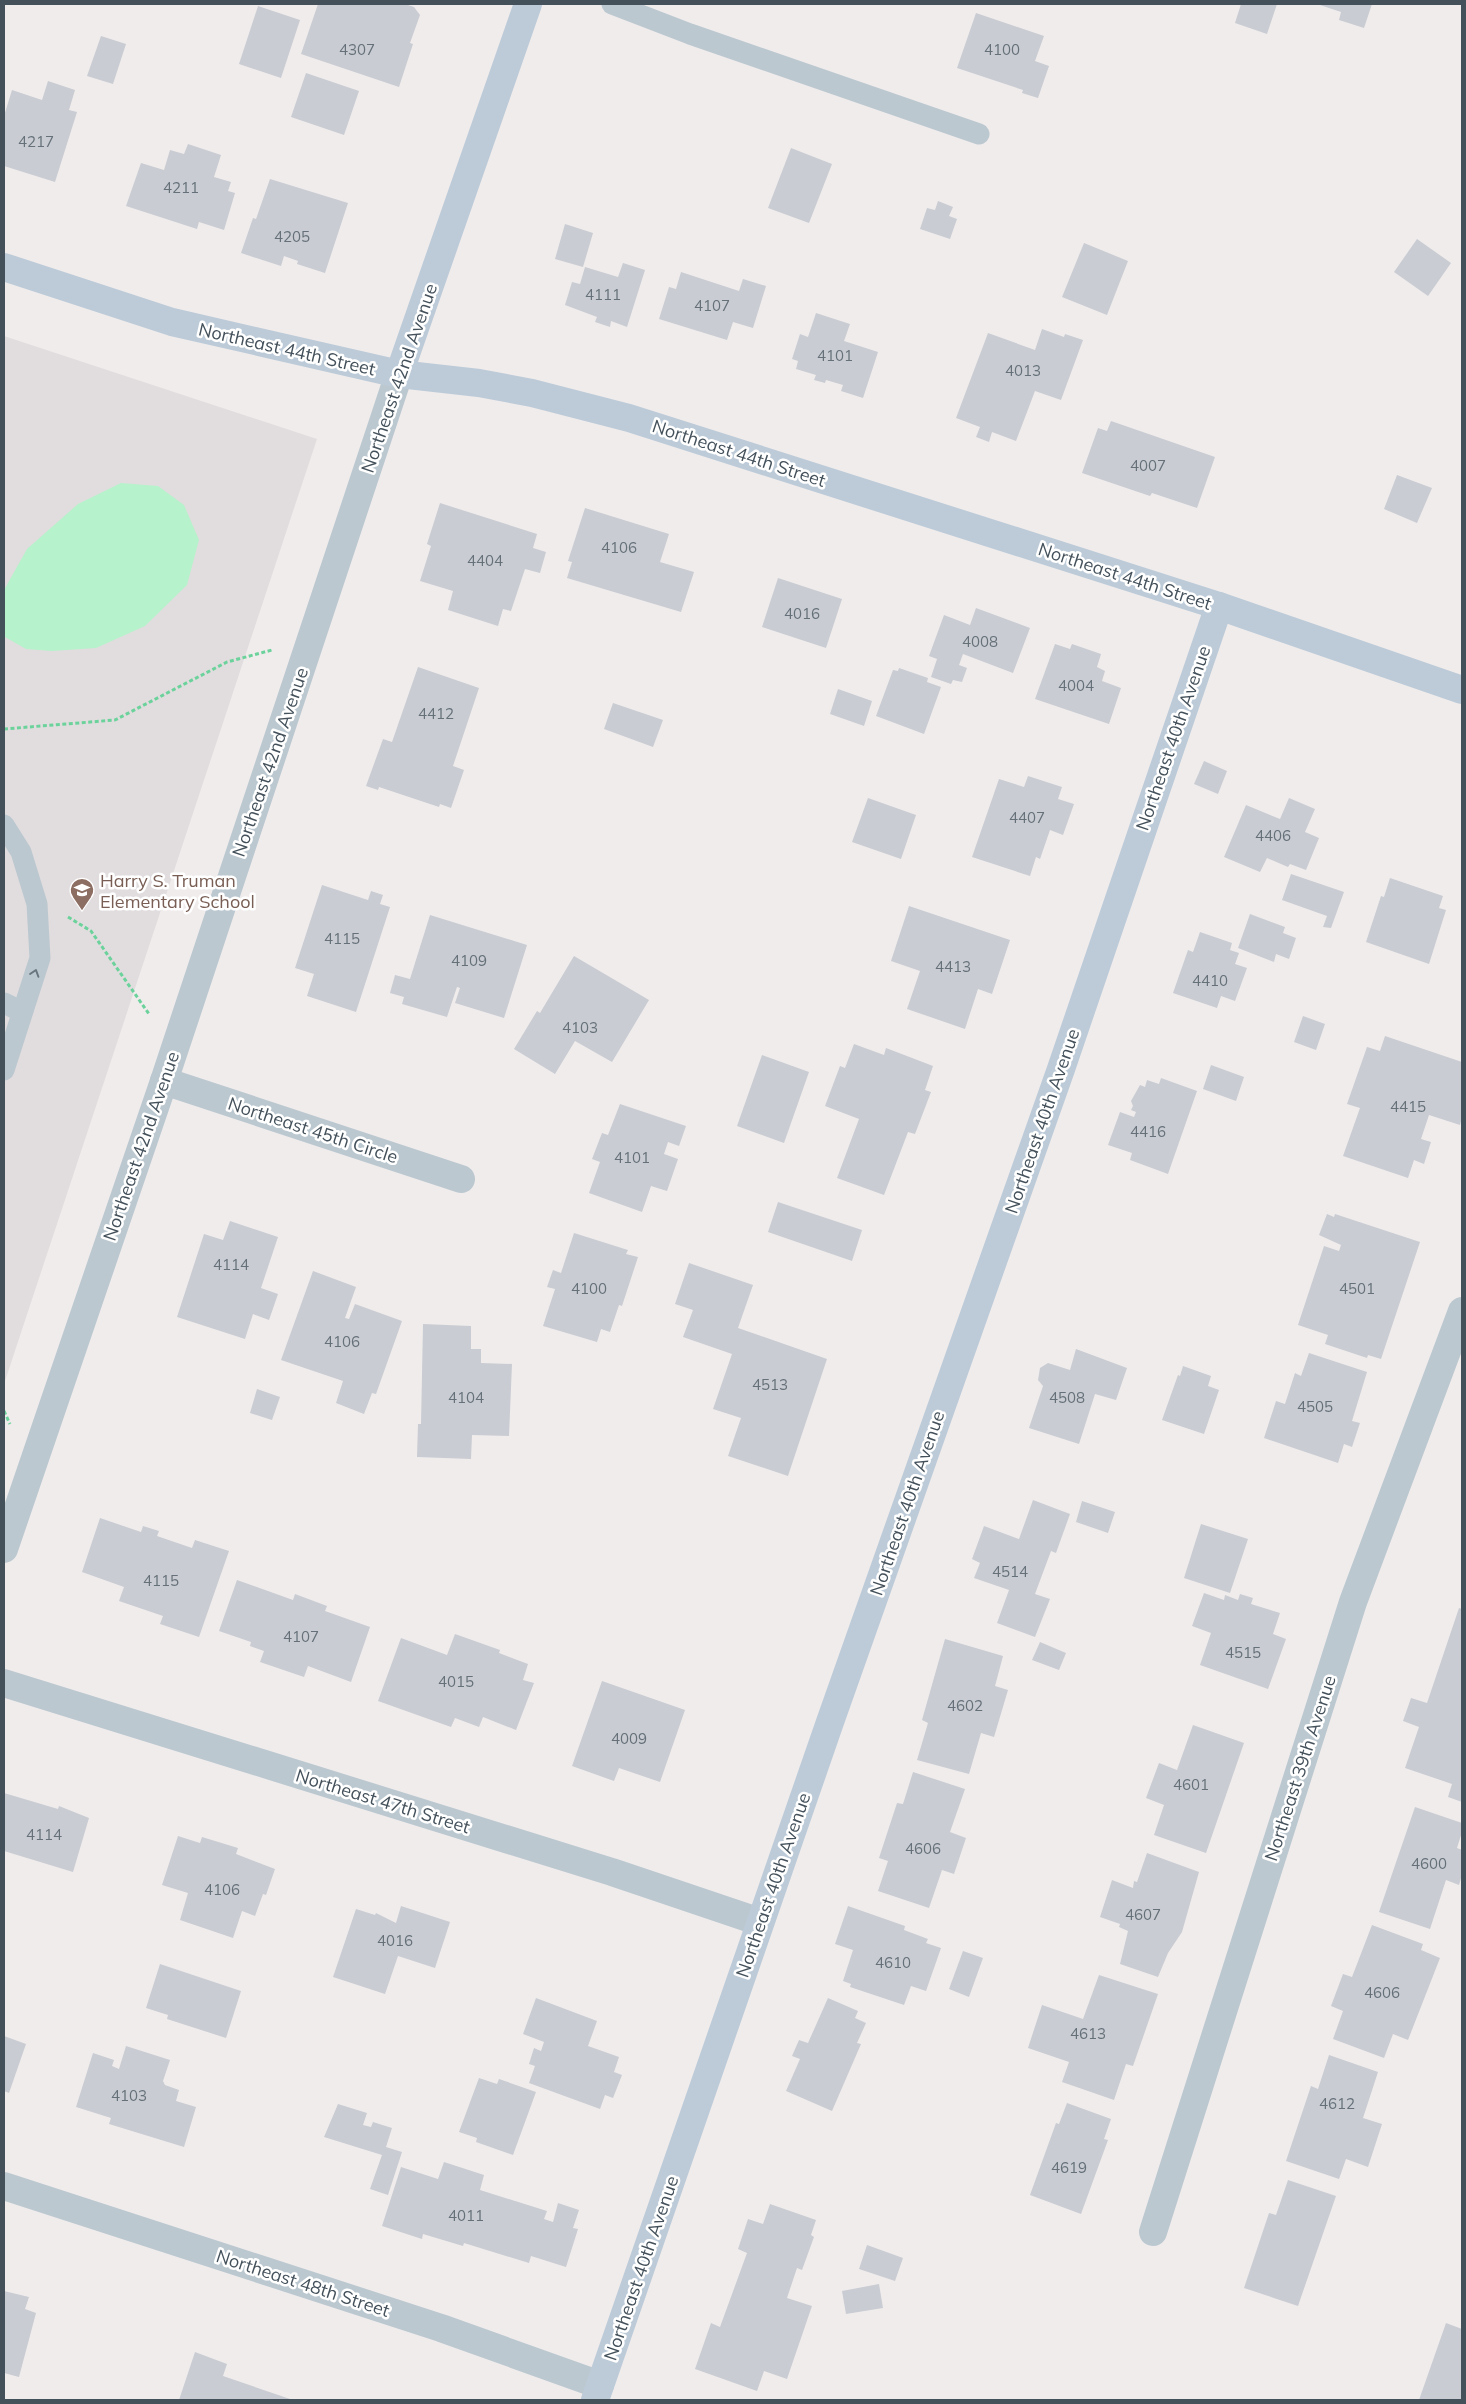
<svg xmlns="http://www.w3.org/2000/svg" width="1466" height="2404" font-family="Mulish,sans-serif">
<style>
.education{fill:#e1ddde}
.green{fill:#b6f2cb}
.building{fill:#c9ccd2}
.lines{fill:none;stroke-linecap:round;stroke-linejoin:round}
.path{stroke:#6cd29c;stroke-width:3;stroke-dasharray:4 2.5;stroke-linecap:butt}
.lane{stroke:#bcc8d0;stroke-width:21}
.street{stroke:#bcc8d0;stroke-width:28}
.secondary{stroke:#bdcbd8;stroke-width:28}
.oneway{stroke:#68757e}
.labels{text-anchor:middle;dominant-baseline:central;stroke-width:5;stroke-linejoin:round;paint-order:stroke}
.number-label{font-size:15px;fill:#657079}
.street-label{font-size:18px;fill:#44515b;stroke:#fff}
.education-label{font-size:18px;fill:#785e54;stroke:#fff;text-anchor:start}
</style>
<rect width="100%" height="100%" fill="#f0ecec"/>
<polygon class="education" points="4,336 317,439 4,1384"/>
<polygon class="green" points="121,483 158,486 184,505 199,540 187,585 145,626 96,648 52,651 26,649 5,637 4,590 27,549 78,504"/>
<g class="building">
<polygon points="318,4 405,4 414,7 420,15 410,43 413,44 399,87 301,54"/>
<polygon points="1241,4 1277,4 1267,34 1235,23"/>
<polygon points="1317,4 1372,4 1364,28 1339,20 1341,12"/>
<polygon points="258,6 300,20 281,78 239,64"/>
<polygon points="976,13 1044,36 1035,61 1049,66 1038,98 1022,93 1023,90 957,68"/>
<polygon points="101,36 126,44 113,84 87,76"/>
<polygon points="306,73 359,91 344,135 291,117"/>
<polygon points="48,81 75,90 69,110 77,112 55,182 4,166 4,116 12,90 42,100"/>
<polygon points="188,144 221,155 214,177 231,182 228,191 235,193 224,230 199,222 197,229 126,206 141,163 164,170 170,150 184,154"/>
<polygon points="791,148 832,164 809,223 768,208"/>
<polygon points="270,179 348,203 325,273 297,264 298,261 284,256 281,266 241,253 253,218 256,219"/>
<polygon points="938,201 953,207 949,216 957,219 950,239 920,229 927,208 935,210"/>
<polygon points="565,224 593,233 583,267 555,259"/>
<polygon points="1417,239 1451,263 1428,296 1394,272"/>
<polygon points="1084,243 1128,261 1107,315 1062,297"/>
<polygon points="623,263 645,270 627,327 611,321 610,327 595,322 597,317 565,305 572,282 580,284 585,267 618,277"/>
<polygon points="681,272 739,291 743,279 766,286 753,328 733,322 727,340 659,319 669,287 676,289"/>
<polygon points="816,313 850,324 844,341 878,352 863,398 841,391 843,385 826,380 825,383 814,380 816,375 796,369 798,361 792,359 800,334 808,337"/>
<polygon points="1042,329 1064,337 1065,334 1083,340 1061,400 1035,391 1016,441 992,432 989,442 976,437 980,427 956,418 988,333 1035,350"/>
<polygon points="1111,421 1215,457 1197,508 1152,493 1150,496 1082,473 1098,428 1107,431"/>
<polygon points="1397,475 1432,488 1417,523 1384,509"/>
<polygon points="440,503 537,534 533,548 546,552 540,573 525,569 511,611 503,609 498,626 448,610 453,591 420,581 431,546 427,544"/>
<polygon points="585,508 669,534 660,562 694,572 681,612 567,578 572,562 568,561"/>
<polygon points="778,578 842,599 826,648 762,627"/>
<polygon points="976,608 1030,628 1013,673 963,654 959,665 967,668 962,682 953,680 951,684 931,677 937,659 929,656 944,615 970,625"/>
<polygon points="1055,644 1070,649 1072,644 1101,654 1097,667 1105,671 1102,681 1121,688 1109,724 1035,699"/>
<polygon points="418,667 479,688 453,766 464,770 451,808 440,804 439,807 379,787 378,790 366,786 383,739 392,742"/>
<polygon points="899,668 928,678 927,682 941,687 924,734 876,716 893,670 898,671"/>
<polygon points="838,689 872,701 864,726 830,714"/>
<polygon points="613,703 663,720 653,747 604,729"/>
<polygon points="1204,761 1227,771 1218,794 1194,784"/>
<polygon points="1028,776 1062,787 1058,799 1074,804 1063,835 1050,830 1040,859 1036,857 1030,876 972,857 999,779 1024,787"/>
<polygon points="868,798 916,815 901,859 852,842"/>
<polygon points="1289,798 1315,809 1305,832 1319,838 1306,870 1290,864 1288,867 1267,858 1260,872 1224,857 1246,805 1280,819"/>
<polygon points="1291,874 1344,892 1331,928 1323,927 1327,916 1282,900"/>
<polygon points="1390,878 1443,896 1439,908 1446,910 1429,964 1366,942 1381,896 1384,897"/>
<polygon points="322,885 368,900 371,891 383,895 380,904 390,907 356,1012 307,996 314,974 295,968"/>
<polygon points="909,906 1010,940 992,994 978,989 965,1029 907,1009 920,971 891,961"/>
<polygon points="1250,914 1285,927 1283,933 1296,938 1289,959 1276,954 1274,962 1238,948"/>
<polygon points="430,915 527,945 504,1018 455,1003 460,988 457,987 447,1017 402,1004 404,997 390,993 395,975 410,979"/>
<polygon points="1200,932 1232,943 1230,950 1239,953 1235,964 1247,968 1235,1001 1221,996 1217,1008 1173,993 1188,950 1193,952"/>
<polygon points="574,956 649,1000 612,1062 575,1041 555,1074 514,1049 537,1011 540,1013"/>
<polygon points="1303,1016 1325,1024 1316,1050 1294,1042"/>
<polygon points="1385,1036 1462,1062 1462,1117 1460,1125 1429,1115 1421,1139 1431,1142 1424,1164 1414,1160 1408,1178 1343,1156 1360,1108 1347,1104 1367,1047 1380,1051"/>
<polygon points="854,1044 884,1055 886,1048 933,1066 925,1090 931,1092 915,1134 908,1132 884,1195 837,1178 859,1119 825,1106 840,1066 845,1068"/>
<polygon points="762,1055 809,1072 784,1143 737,1126"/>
<polygon points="1211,1065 1244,1077 1236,1101 1203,1089"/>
<polygon points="1161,1078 1197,1091 1168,1174 1130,1160 1132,1153 1108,1145 1120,1112 1134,1117 1136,1112 1131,1110 1133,1106 1131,1101 1140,1085 1145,1087 1147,1080 1159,1084"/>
<polygon points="620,1104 686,1126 679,1146 668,1142 664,1154 678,1159 667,1191 651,1186 642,1212 589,1193 600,1162 592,1159 602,1133 608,1135"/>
<polygon points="778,1202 862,1230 852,1261 768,1232"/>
<polygon points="1327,1214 1334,1217 1335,1214 1420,1242 1381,1359 1368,1355 1367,1358 1325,1344 1328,1335 1298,1325 1324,1246 1339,1251 1341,1245 1319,1235"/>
<polygon points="230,1221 278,1237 261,1288 278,1294 269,1320 253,1314 245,1339 177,1317 204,1234 223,1240"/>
<polygon points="574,1233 628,1250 626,1254 638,1257 622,1306 619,1305 610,1332 601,1329 597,1342 543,1326 555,1289 547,1287 553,1270 561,1273"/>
<polygon points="689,1263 753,1285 738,1328 827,1359 788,1476 728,1456 741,1418 713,1409 732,1354 683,1337 693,1310 675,1304"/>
<polygon points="313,1271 356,1287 345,1318 349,1319 355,1304 402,1321 376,1394 372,1393 364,1414 336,1403 343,1381 281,1360"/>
<polygon points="423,1324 471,1326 471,1349 481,1349 481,1363 512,1364 509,1436 472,1435 471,1459 417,1457 418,1424 421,1424"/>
<polygon points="1076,1349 1127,1368 1116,1400 1095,1394 1079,1444 1029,1428 1043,1386 1038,1380 1040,1368 1048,1363 1070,1370"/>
<polygon points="1309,1353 1367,1372 1352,1421 1360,1423 1352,1447 1344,1444 1338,1463 1264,1438 1276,1401 1285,1404 1295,1373 1301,1376"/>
<polygon points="1183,1366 1211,1376 1208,1386 1219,1390 1204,1434 1162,1420 1178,1375 1180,1376"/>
<polygon points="257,1389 280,1397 272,1420 250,1413"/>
<polygon points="1033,1500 1070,1514 1056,1553 1051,1551 1035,1594 1050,1599 1035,1637 997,1623 1009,1590 974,1578 980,1563 972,1559 984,1526 1019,1539"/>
<polygon points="1082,1501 1115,1512 1108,1533 1076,1522"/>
<polygon points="100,1518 141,1532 143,1526 159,1531 157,1536 192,1548 195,1540 229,1551 199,1637 160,1624 163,1616 119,1601 124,1587 82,1572"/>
<polygon points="1201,1524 1248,1539 1230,1593 1184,1578"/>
<polygon points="237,1580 293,1600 295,1594 327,1606 325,1611 370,1627 351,1682 308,1666 304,1677 260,1662 264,1651 250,1646 251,1642 219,1631"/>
<polygon points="1204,1593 1224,1600 1225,1595 1238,1600 1240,1594 1253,1598 1251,1604 1280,1613 1273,1634 1286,1639 1268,1689 1200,1665 1211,1633 1192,1626"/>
<polygon points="1459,1608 1462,1609 1462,1802 1448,1797 1452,1784 1405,1768 1419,1727 1403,1721 1411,1698 1427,1703"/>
<polygon points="455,1634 500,1650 499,1653 528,1664 523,1680 534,1683 516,1730 483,1717 479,1727 455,1718 451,1727 378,1701 401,1638 447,1655"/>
<polygon points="945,1639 1003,1656 995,1686 1008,1690 994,1737 981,1733 969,1774 917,1760 928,1723 922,1720"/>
<polygon points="1040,1642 1066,1653 1059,1670 1032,1660"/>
<polygon points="602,1681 685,1710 660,1782 619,1768 614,1781 572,1766"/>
<polygon points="1193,1725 1244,1743 1206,1853 1154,1835 1164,1805 1146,1798 1159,1763 1177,1770"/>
<polygon points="913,1772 965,1789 950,1832 966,1838 954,1874 942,1870 929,1908 878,1891 888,1861 879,1858 897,1803 903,1804"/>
<polygon points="4,1793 58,1809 59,1806 89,1818 73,1872 4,1851"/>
<polygon points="1415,1807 1462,1823 1462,1832 1457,1848 1462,1850 1462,1875 1459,1885 1446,1880 1430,1929 1379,1912"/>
<polygon points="178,1836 200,1843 202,1837 238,1848 236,1854 275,1869 266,1895 263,1894 255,1916 242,1911 233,1938 180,1920 188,1893 162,1885"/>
<polygon points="1147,1853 1199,1872 1182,1932 1168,1953 1158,1977 1120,1964 1128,1931 1119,1927 1120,1924 1100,1917 1112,1880 1133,1888 1134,1881 1137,1882"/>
<polygon points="401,1906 450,1922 435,1968 398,1956 385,1994 333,1977 356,1909 375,1915 376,1913 396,1923"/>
<polygon points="848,1906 905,1926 904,1930 928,1939 926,1943 941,1948 926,1991 911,1986 904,2005 850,1987 851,1984 843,1981 853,1950 835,1944"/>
<polygon points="1372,1925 1423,1944 1421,1950 1440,1958 1408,2040 1393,2034 1384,2058 1333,2039 1343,2011 1331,2006 1343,1974 1352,1977"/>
<polygon points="963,1951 983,1958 969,1997 949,1989"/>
<polygon points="160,1964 241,1991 226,2038 167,2019 168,2015 146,2008"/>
<polygon points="1099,1975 1158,1994 1133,2066 1126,2064 1114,2100 1062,2082 1069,2062 1028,2048 1042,2005 1083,2019"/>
<polygon points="536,1998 597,2021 588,2046 619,2057 614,2072 622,2075 613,2098 605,2095 600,2109 529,2083 535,2066 529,2064 534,2048 541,2051 544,2042 523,2034"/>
<polygon points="828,1998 858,2011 855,2018 866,2023 857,2043 861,2044 832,2111 786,2091 800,2059 792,2056 799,2040 808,2043"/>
<polygon points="4,2036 26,2044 9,2093 4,2091"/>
<polygon points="126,2046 170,2060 163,2081 165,2085 179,2090 176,2101 196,2107 184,2147 109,2124 111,2118 76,2107 93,2053 114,2060 112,2066 119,2069"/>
<polygon points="1329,2055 1378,2072 1363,2118 1382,2124 1368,2167 1346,2159 1339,2179 1286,2161 1311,2086 1318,2089"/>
<polygon points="479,2078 497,2084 499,2079 536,2092 513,2155 476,2142 477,2138 459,2132"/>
<polygon points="1067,2103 1111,2119 1104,2139 1108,2140 1081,2214 1030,2195 1056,2123 1059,2124"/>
<polygon points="338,2104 367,2113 363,2125 371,2127 373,2122 392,2128 386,2147 402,2152 388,2195 370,2189 382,2155 324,2137"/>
<polygon points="444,2162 484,2175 480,2190 547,2211 544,2219 553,2222 558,2203 579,2210 573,2228 578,2229 566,2267 531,2256 529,2263 464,2243 463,2246 423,2234 422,2239 382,2226 401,2167 438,2179"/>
<polygon points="1288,2180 1336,2196 1298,2306 1244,2288 1269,2213 1276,2215"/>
<polygon points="770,2204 816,2220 811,2235 814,2237 802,2270 797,2268 787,2298 812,2306 787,2379 764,2371 757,2391 695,2369 711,2323 720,2327 747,2253 738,2249 748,2219 763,2224"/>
<polygon points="867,2245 903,2258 895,2281 859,2269"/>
<polygon points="879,2284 883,2308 846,2314 842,2291"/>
<polygon points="4,2291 29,2297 25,2309 36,2313 19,2377 4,2373"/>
<polygon points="1446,2323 1462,2329 1462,2400 1419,2400"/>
<polygon points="195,2352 227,2364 223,2376 293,2400 179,2400"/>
</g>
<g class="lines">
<g class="path">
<polyline points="4,729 115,720 227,662 272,650"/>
<polyline points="68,917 91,931 149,1014"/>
<polyline points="4,1411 10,1424"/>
</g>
<g class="lane">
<polyline points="612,4 690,34 979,134"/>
<polyline points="4,825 21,852 37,904 40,958 4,1070"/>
<polyline points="4,1003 22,1012"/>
</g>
<g class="street">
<polyline points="164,1081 461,1179"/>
<polyline points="4,1549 164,1081 399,374"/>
<polyline points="4,1683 612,1872 760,1922"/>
<polyline points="4,2186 441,2328 600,2385"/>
<polyline points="1153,2232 1353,1602 1462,1311"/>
</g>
<g class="secondary">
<polyline points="4,267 172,322 399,374 479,383 532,393 629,418 1219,606 1462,690"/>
<polyline points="399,374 528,4"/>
<polyline points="595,2400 830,1722 1061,1069 1219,606"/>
</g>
</g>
<defs><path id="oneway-chevron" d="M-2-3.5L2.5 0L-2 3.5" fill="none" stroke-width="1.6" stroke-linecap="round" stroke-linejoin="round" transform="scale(1.25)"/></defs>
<use class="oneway" href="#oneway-chevron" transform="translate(35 973) rotate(-72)"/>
<defs>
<g id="school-pin" transform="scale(1.25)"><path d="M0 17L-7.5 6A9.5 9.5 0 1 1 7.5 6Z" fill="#8d6e63" stroke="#fff"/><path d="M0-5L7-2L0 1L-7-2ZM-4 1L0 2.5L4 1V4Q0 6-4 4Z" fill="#fff"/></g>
</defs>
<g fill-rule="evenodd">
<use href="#school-pin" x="82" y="890"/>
</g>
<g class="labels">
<g class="number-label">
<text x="357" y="49">4307</text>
<text x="1002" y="49">4100</text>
<text x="36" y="141">4217</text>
<text x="181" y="187">4211</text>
<text x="292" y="236">4205</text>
<text x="603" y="294">4111</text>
<text x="712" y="305">4107</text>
<text x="835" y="355">4101</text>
<text x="1023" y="370">4013</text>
<text x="1148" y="465">4007</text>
<text x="619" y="547">4106</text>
<text x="485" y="560">4404</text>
<text x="802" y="613">4016</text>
<text x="980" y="641">4008</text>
<text x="1076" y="685">4004</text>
<text x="436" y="713">4412</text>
<text x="1027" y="817">4407</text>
<text x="1273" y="835">4406</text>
<text x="342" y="938">4115</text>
<text x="469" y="960">4109</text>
<text x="953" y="966">4413</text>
<text x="1210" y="980">4410</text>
<text x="580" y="1027">4103</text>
<text x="1408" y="1106">4415</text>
<text x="1148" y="1131">4416</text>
<text x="632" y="1157">4101</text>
<text x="231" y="1264">4114</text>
<text x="589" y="1288">4100</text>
<text x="1357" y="1288">4501</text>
<text x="342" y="1341">4106</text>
<text x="770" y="1384">4513</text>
<text x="466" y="1397">4104</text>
<text x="1067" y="1397">4508</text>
<text x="1315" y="1406">4505</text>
<text x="1010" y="1571">4514</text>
<text x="161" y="1580">4115</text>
<text x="301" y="1636">4107</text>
<text x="1243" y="1652">4515</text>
<text x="456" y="1681">4015</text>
<text x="965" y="1705">4602</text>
<text x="629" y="1738">4009</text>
<text x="1191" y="1784">4601</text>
<text x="44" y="1834">4114</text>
<text x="923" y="1848">4606</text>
<text x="1429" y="1863">4600</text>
<text x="222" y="1889">4106</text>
<text x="1143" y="1914">4607</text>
<text x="395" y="1940">4016</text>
<text x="893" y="1962">4610</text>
<text x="1382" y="1992">4606</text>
<text x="1088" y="2033">4613</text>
<text x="129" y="2095">4103</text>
<text x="1337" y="2103">4612</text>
<text x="1069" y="2167">4619</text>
<text x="466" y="2215">4011</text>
</g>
<g class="street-label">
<text transform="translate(287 349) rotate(13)">Northeast 44th Street</text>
<text transform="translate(399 378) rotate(-71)">Northeast 42nd Avenue</text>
<text transform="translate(739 453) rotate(18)">Northeast 44th Street</text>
<text transform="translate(1125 576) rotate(18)">Northeast 44th Street</text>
<text transform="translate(1173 738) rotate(-71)">Northeast 40th Avenue</text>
<text transform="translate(270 762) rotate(-71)">Northeast 42nd Avenue</text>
<text transform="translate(1042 1121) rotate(-71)">Northeast 40th Avenue</text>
<text transform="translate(313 1130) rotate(18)">Northeast 45th Circle</text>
<text transform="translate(141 1146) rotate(-71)">Northeast 42nd Avenue</text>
<text transform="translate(907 1503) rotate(-71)">Northeast 40th Avenue</text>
<text transform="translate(1300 1768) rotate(-72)">Northeast 39th Avenue</text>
<text transform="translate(383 1801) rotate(17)">Northeast 47th Street</text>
<text transform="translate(773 1885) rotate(-71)">Northeast 40th Avenue</text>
<text transform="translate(641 2268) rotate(-71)">Northeast 40th Avenue</text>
<text transform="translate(303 2283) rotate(18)">Northeast 48th Street</text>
</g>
<g class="education-label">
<text x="100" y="880">Harry S. Truman<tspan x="100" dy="21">Elementary School</tspan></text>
</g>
</g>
<rect width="1466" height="2404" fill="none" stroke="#44515b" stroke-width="10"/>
</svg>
